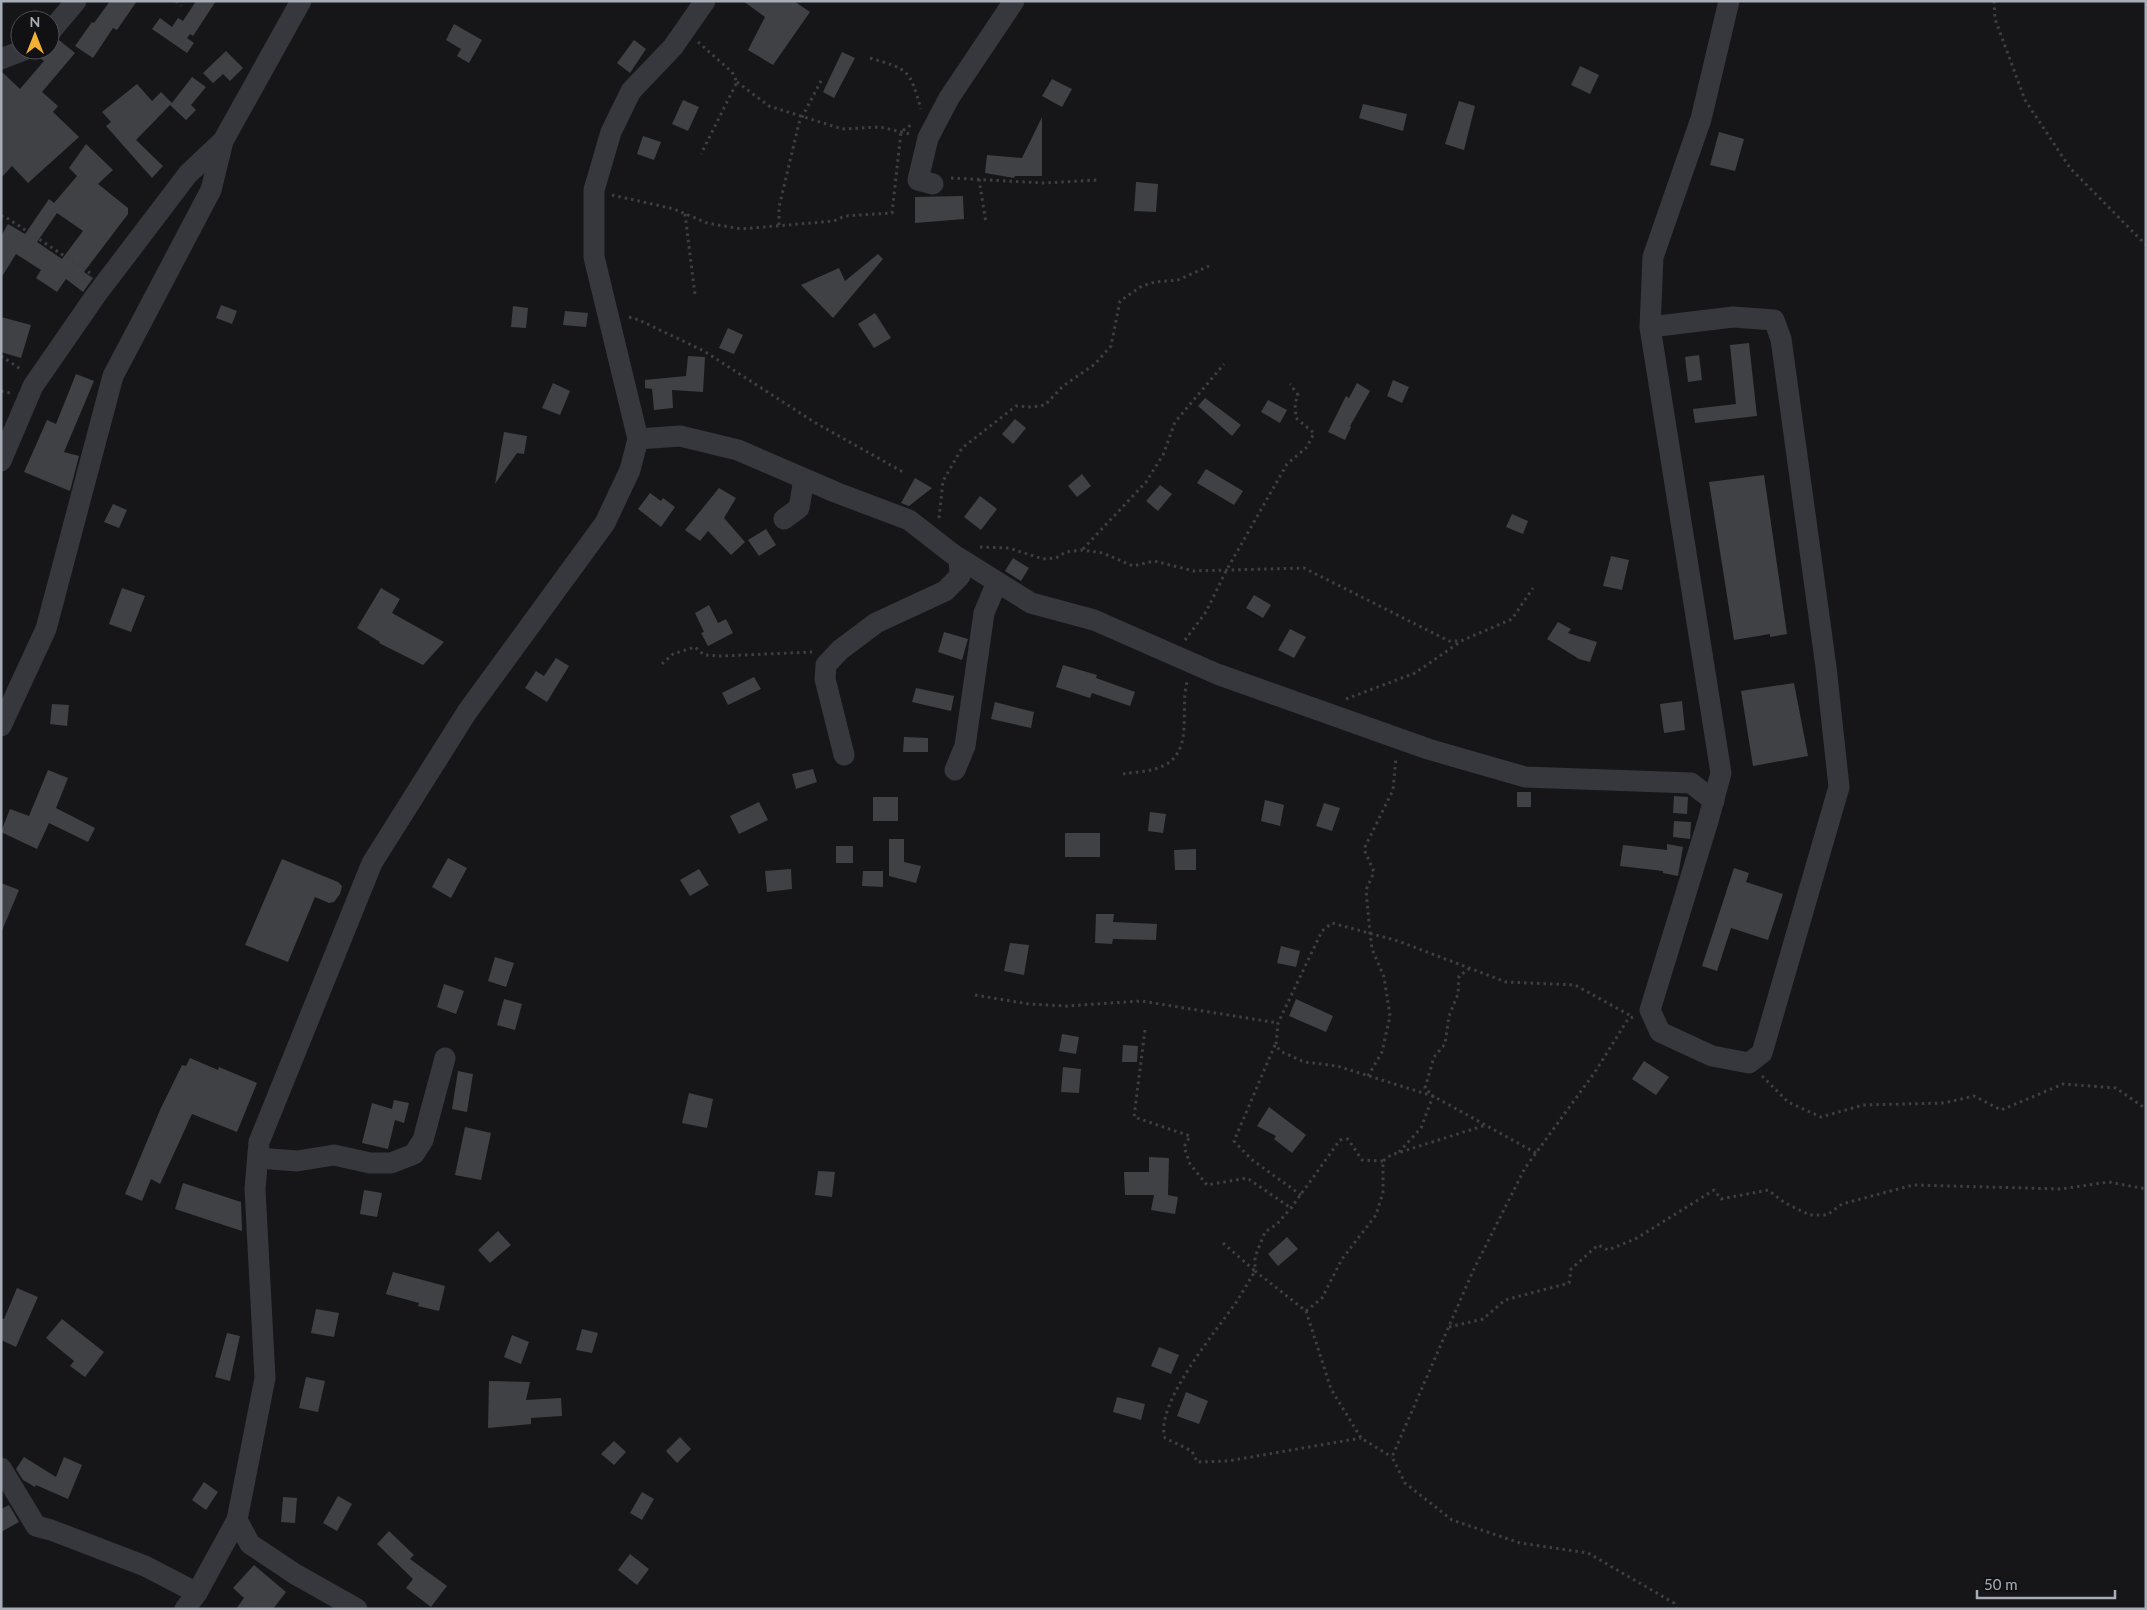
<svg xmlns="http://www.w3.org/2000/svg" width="2147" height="1610" font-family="Lato,sans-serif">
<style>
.building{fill:#404145;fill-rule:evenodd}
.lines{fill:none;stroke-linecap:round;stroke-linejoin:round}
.path{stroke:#3d3f44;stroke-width:3;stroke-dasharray:2.5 4;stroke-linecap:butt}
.minor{stroke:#37383d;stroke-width:21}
</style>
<rect width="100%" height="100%" fill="#161618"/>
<g class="building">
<polygon points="110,1 137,1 117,30 113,28 93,58 75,46 92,22 94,23"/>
<polygon points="196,1 216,1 193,36 190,34 187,38 194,43 187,53 152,29 160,18 172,27 178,18 183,21"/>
<polygon points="743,1 794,1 810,12 773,65 748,50 765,17"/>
<polygon points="454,24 482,40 469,63 457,56 461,49 446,40"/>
<polygon points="59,40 75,53 42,92 58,106 53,112 79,137 28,183 12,166 1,178 1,71 20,89 44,61 41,59"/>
<polygon points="634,40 646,49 630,73 617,63"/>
<polygon points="226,51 243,68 230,81 223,74 213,83 203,73"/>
<polygon points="842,52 855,58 834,98 823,92"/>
<polygon points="1580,66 1599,75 1590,94 1571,85"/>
<polygon points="192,77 206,87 191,105 196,110 186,120 170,105 136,140 163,166 152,178 106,126 111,122 102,112 137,84 152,101 161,92 172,103"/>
<polygon points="1052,79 1072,89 1062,107 1042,96"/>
<polygon points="683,100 699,107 688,131 672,124"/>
<polygon points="1459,101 1475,106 1464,150 1445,144"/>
<polygon points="1363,104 1407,114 1403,131 1359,118"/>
<polygon points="1042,117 1042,176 1015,176 1014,178 985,173 987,155 1022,158"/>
<polygon points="1719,132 1744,139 1735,171 1710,165"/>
<polygon points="643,136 661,142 654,160 637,154"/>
<path d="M86 144 113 170 98 184 128 208V214L84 272 93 278 83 292 66 279 57 292 36 278 41 270 16 254 1 278V236L8 224 25 234 49 199 54 203 77 176 69 168ZM57 213 83 231 62 259 37 242Z"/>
<polygon points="1136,182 1158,184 1156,212 1134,211"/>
<polygon points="963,196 964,219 915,223 915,197"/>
<polygon points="878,254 883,259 833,318 801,285 839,268 845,281"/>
<polygon points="221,305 237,311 232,324 216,318"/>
<polygon points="513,306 528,308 526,328 511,327"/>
<polygon points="565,311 588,313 586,327 563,325"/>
<polygon points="875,313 891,338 874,348 858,324"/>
<polygon points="1,317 31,325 21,358 1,352"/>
<polygon points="728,328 743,335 734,354 719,348"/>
<polygon points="1749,343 1757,416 1695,423 1693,409 1736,404 1730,345"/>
<polygon points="1699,355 1702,380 1688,382 1685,357"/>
<polygon points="688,356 705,357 703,392 672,390 673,408 654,410 652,389 645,388 645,380 686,376"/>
<polygon points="76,374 94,381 64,452 79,456 70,491 24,472 47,420 56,424"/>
<polygon points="1393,380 1409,387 1402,403 1387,396"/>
<polygon points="553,383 570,391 560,415 542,408"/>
<polygon points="1357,383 1370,391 1350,426 1351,427 1345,440 1328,432 1346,396 1349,398"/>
<polygon points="1205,398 1241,425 1232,436 1198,406"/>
<polygon points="1268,400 1287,410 1280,423 1261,412"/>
<polygon points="1015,419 1026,428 1013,444 1002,434"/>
<polygon points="504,432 527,436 524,454 517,453 495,484"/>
<polygon points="1206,469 1243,491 1234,505 1197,483"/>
<polygon points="1082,474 1091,486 1077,497 1068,486"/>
<polygon points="1764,475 1787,634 1770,637 1770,634 1734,640 1709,482"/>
<polygon points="915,478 932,488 909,506 901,503"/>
<polygon points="1160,485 1172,494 1158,511 1146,501"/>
<polygon points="719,488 736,498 724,518 745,542 731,555 708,531 700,541 685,530"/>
<polygon points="650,493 661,501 663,498 675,507 661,527 638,509"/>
<polygon points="980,496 997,509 981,530 964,517"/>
<polygon points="113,504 127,510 119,528 104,522"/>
<polygon points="1512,514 1528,521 1523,534 1506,527"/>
<polygon points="766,529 776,545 759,556 748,540"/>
<polygon points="1611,556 1629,560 1622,590 1603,586"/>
<polygon points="1013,558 1029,568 1021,581 1005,571"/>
<polygon points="122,588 145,596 131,632 109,624"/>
<polygon points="381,588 400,599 392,613 444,642 423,665 379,643 380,642 357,628"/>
<polygon points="1254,595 1271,605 1263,618 1246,608"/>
<polygon points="709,605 718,623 726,619 733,633 708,646 701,633 704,632 695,613"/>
<polygon points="1558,622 1571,629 1568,633 1597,642 1590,662 1579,659 1547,639"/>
<polygon points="1290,629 1306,637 1294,658 1278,650"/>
<polygon points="944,632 968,639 962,660 938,652"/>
<polygon points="556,658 569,666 547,702 525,688 536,671 544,676"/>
<polygon points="1063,665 1097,675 1096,678 1135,692 1130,706 1092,693 1090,698 1056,687"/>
<polygon points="754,677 761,689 728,705 722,693"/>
<polygon points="1794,683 1808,756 1753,766 1741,691"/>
<polygon points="916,688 954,696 951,711 912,702"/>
<polygon points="1682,701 1685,730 1664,733 1660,704"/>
<polygon points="995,702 1034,712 1031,728 991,719"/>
<polygon points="52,704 69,705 67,726 50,724"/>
<polygon points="904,737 928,738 928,752 903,752"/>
<polygon points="813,769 817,782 796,789 792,774"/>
<polygon points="48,770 68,778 56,808 95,828 88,842 49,823 37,849 1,832 10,809 29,816"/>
<rect x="1517" y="792" width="14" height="15"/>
<polygon points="1674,796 1688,797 1687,814 1673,813"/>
<rect x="873" y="797" width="25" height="24"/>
<polygon points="1265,800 1284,805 1280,826 1261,821"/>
<polygon points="759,802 768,820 739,834 730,816"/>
<polygon points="1324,803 1340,808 1332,831 1316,826"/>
<polygon points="1150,812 1166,814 1163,833 1148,831"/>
<polygon points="1674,821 1691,822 1690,839 1673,837"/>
<rect x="1065" y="833" width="35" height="24"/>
<polygon points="889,839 904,839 904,862 921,866 916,883 889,876"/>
<polygon points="1667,844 1683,847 1678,876 1663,873 1663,871 1620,866 1623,845 1667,850"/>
<rect x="836" y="846" width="17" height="17"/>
<polygon points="1196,849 1196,870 1175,870 1174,850"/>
<polygon points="448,858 467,868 451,898 432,887"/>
<polygon points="282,859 338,882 342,886 340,894 334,902 329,903 315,897 288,962 245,945"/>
<polygon points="1734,868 1749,873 1746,882 1783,894 1768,940 1731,928 1717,971 1702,966"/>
<polygon points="699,869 709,885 690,896 680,880"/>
<polygon points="791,869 792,889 767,892 765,871"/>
<polygon points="863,871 883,871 883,887 862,886"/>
<polygon points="1,883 19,890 1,933"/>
<polygon points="1096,914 1114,914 1113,922 1157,924 1156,940 1113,939 1112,944 1095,943"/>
<polygon points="1010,943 1029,945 1024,975 1004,971"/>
<polygon points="1281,946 1300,951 1296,967 1277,963"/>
<polygon points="495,957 514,963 506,987 488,981"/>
<polygon points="444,984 464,991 456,1014 437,1007"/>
<polygon points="504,999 522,1004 515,1030 497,1025"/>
<polygon points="1296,999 1333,1016 1326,1032 1289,1016"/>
<polygon points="1062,1034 1079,1037 1076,1054 1059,1051"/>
<polygon points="1123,1045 1138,1046 1137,1062 1122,1062"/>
<polygon points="190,1058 218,1070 219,1067 257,1083 237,1132 192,1114 160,1184 151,1179 142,1201 125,1194 160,1110 182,1065 186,1066"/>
<polygon points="1644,1061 1669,1077 1656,1095 1632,1079"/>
<polygon points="1063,1067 1081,1069 1079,1093 1061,1092"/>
<polygon points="458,1071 473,1074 467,1112 452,1109"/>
<polygon points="689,1093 713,1099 707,1128 682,1123"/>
<polygon points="394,1100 409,1103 404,1123 395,1120 388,1149 362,1143 372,1103 392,1109"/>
<polygon points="1269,1107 1306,1135 1292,1153 1274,1139 1276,1136 1257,1126"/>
<polygon points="465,1127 491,1133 481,1180 455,1175"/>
<polygon points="1149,1157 1169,1158 1168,1195 1178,1197 1175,1214 1151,1210 1154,1195 1125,1195 1124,1172 1149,1172"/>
<polygon points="818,1171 835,1172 832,1197 815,1195"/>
<polygon points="183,1183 241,1202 242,1231 175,1209"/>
<polygon points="364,1190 382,1193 377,1217 360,1214"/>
<polygon points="498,1231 511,1245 490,1263 478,1250"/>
<polygon points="1287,1237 1298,1249 1278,1266 1268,1254"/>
<polygon points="393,1272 445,1286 439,1311 418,1306 419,1303 386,1294"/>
<polygon points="17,1288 38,1297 16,1347 1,1340 1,1318 4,1319"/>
<polygon points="316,1309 339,1313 334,1337 311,1333"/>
<polygon points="62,1319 104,1352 85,1377 70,1366 74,1361 46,1338"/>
<polygon points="582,1329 598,1333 592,1353 576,1350"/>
<polygon points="227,1333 240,1336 230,1381 215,1377"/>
<polygon points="512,1335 529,1342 521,1364 504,1357"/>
<polygon points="1159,1347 1179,1355 1171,1374 1151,1366"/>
<polygon points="306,1377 325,1381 318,1412 299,1408"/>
<polygon points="489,1381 530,1382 526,1400 561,1398 562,1416 531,1418 531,1424 488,1428"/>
<polygon points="1186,1392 1208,1401 1199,1424 1177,1416"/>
<polygon points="1117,1397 1145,1404 1141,1420 1113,1412"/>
<polygon points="680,1437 691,1449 677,1463 666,1451"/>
<polygon points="614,1441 626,1452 614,1465 601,1454"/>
<polygon points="24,1457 56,1477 64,1457 82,1465 68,1499 36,1485 35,1487 23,1480 16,1469"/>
<polygon points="204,1482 218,1492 206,1510 192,1500"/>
<polygon points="642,1492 654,1499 642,1520 630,1513"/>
<polygon points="338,1496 352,1504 337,1531 323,1523"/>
<polygon points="283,1497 297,1498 295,1523 281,1522"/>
<polygon points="9,1505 19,1522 1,1532 1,1509"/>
<polygon points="389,1531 414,1555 410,1559 447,1586 431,1607 406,1588 413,1579 377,1544"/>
<polygon points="630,1554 649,1569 637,1585 618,1570"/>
<polygon points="254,1565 286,1592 273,1609 236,1609 244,1598 233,1588"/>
</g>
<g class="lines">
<g class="path">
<polyline points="176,1 181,6"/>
<polyline points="1994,1 1995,19 2025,100 2070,168 2146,245"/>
<polyline points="698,42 732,72 737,82 701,154"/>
<path d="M870 58C910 70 909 69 921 109"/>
<polyline points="737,82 769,106 842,129 880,127 910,134"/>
<polyline points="951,178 1044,183 1097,180"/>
<polyline points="979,179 986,223"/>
<polyline points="612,195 674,209 707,223 741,229 834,221 845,216 892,213 901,132 912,124"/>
<polyline points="685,214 695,295"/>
<polyline points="1,216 4,216 90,273"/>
<polyline points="779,225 779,207 799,123 822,79"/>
<polyline points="629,317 639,320 704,351 814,422 903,472"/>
<polyline points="1,356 22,370"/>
<polyline points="1,391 10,393"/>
<polyline points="939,518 943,481 962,448 1016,406 1032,407 1045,405 1063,386 1095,364 1111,346 1120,301 1142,286 1155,282 1178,280 1209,266"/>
<polyline points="980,547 1009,548 1043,559 1056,558 1066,552 1082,550 1103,553 1133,566 1154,561 1194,571 1304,568 1449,641 1461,641 1512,619 1533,588"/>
<polyline points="1083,549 1146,482 1163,455 1175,422 1224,364"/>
<polyline points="1185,640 1206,612 1226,571 1287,464 1307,447 1314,433 1296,418 1295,403 1298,395 1290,384"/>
<polyline points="662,664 673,654 695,647 704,655 721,656 812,652"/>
<polyline points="1346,699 1415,673 1460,642"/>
<path d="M1123 774C1134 772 1147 772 1158 768 1196 755 1179 712 1187 682"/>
<polyline points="975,995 1029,1004 1066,1006 1141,1001 1278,1023"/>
<polyline points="1633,1017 1628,1019 1595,1072 1525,1168 1473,1271 1392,1457 1405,1483 1452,1520 1520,1543 1588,1553 1674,1603 1676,1609"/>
<polyline points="1145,1030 1134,1117 1190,1136 1184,1147 1190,1164 1207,1185 1247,1178 1291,1208"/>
<polyline points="1275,1045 1234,1141 1251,1159 1301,1195"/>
<polyline points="1368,1076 1382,1052 1390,1016 1384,977 1372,949 1370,933 1366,890 1374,872 1364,849 1393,790 1396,758"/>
<polyline points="1762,1076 1788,1102 1821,1117 1863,1105 1944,1103 1974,1096 2001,1110 2063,1084 2116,1088 2146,1109"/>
<polyline points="1399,1152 1421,1128 1433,1096 1425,1088 1434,1057 1445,1044 1449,1016 1458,994 1459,976 1469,969"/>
<polyline points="1536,1153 1433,1096 1337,1066 1304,1062 1280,1051 1276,1045 1278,1023 1322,931 1332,923 1398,941 1506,982 1575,985 1631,1016"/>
<polyline points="1383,1161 1362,1160 1348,1139 1340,1140 1291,1208 1277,1224 1265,1232 1255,1257 1255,1271 1306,1311 1331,1389 1361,1438 1392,1457"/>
<path d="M1223 1243 1255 1271C1249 1281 1243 1291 1237 1301 1218 1329 1154 1404 1165 1438L1192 1451 1197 1462 1228 1461 1361 1438"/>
<polyline points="1306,1311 1322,1298 1342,1259 1376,1215 1383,1192 1383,1161 1391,1155 1486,1125"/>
<polyline points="1449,1327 1483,1319 1505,1300 1569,1283 1571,1269 1598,1245 1608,1250 1637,1238 1714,1190 1721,1199 1768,1190 1785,1203 1810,1215 1827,1215 1842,1204 1913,1185 2061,1189 2109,1182 2146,1189"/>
</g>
<g class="minor">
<polyline points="50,32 76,1"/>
<polyline points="1,59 24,50"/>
<polyline points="933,184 918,180 928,138 949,98 1014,1"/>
<polyline points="1650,327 1733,317 1774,320 1781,339 1826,667 1839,787 1762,1053 1749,1063 1712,1056 1660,1032 1650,1010 1708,821 1721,773 1650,327 1653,257 1701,119 1729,1"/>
<polyline points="638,439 680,436 738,450 835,492 909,520 954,555 1031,603 1094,620 1217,674 1428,749 1525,777 1691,783 1714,801"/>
<polyline points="1,461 33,386 96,295 188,174 223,141 301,1"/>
<polyline points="784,519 799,508 804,479"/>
<polyline points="1,726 46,629 113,376 211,190 223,141"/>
<polyline points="844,755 825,679 826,665 840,650 876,623 945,591 960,576 959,558"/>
<polyline points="955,770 965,746 984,613 997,582"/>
<polyline points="258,1158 297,1161 334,1155 370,1163 391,1163 414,1154 423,1140 445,1058"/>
<polyline points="1,1468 36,1526 51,1530 145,1566 197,1593"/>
<polyline points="237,1520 250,1544 295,1574 357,1609"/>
<polyline points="185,1609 197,1593 237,1520 265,1378 255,1189 259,1142 372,863 467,712 605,523 630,470 638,439 594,257 594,190 611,132 631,91 673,47 705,1"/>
</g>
</g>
<rect width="2147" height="1610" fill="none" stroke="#a8adb8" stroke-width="5"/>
<g transform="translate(35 35)"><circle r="24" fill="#111113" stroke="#4d4f55"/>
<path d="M0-4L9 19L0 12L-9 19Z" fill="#f2b134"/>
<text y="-8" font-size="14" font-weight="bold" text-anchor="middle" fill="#a8adb8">N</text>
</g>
<path d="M1977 1590v8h138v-8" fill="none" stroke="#a8adb8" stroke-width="2.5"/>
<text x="1984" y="1590" font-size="15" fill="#a8adb8" stroke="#111113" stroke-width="4" paint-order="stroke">50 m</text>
</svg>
